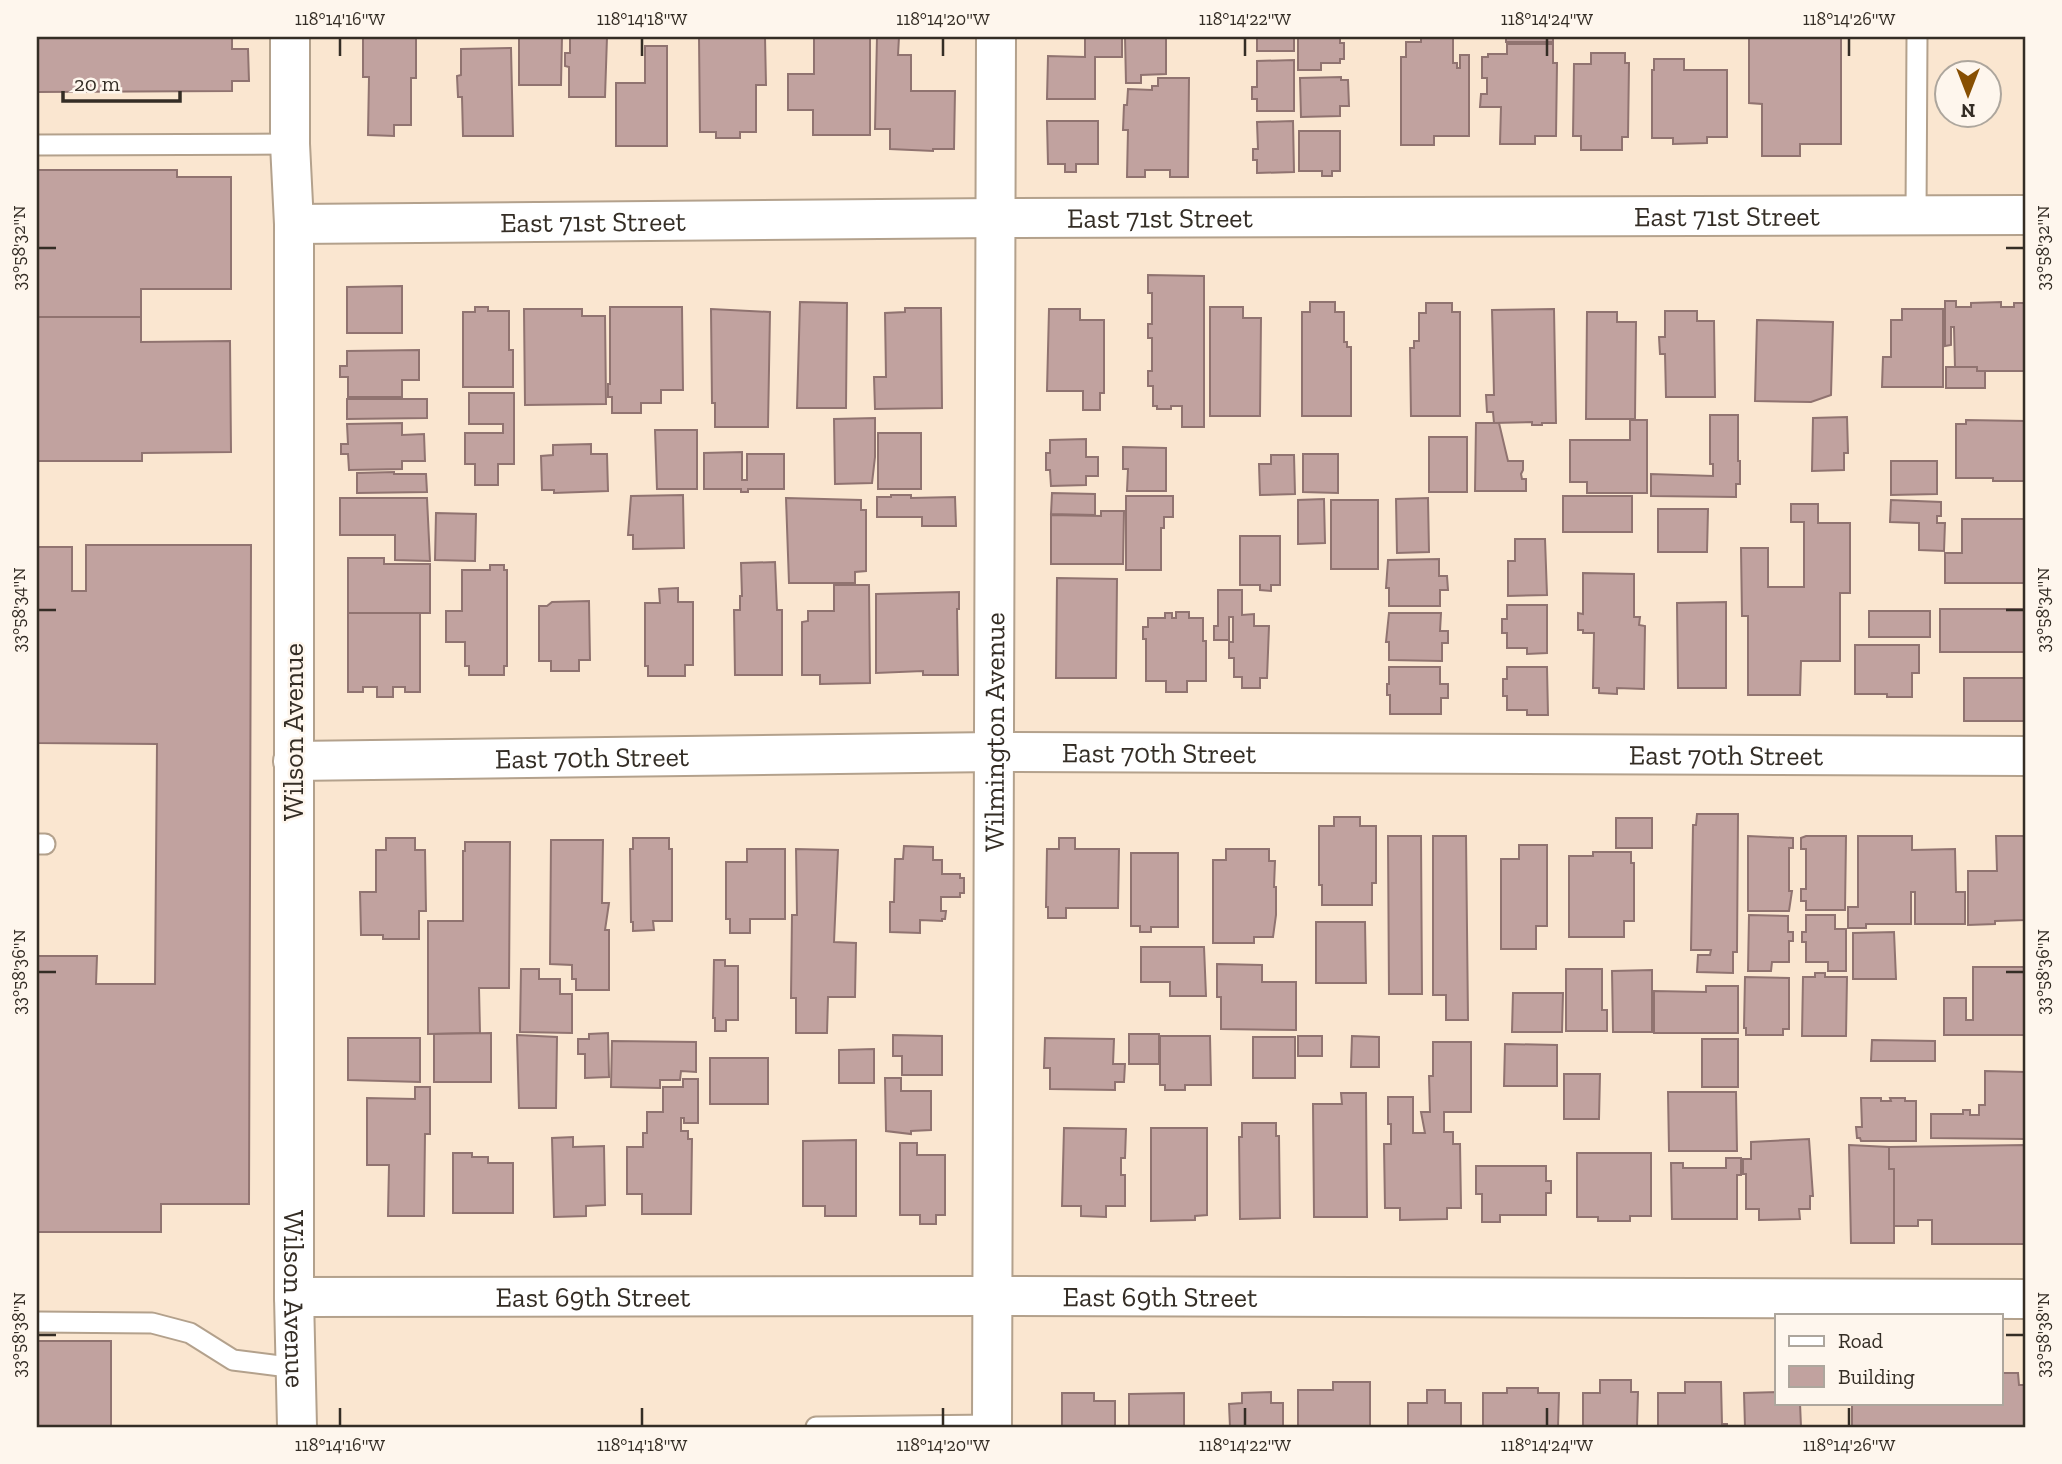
<svg xmlns="http://www.w3.org/2000/svg" width="2062" height="1464" font-family="'Zilla Slab',serif">
<style>
.building{fill:#c1a29f;stroke:#907370;stroke-width:2}
.lines{fill:none;stroke-linecap:round;stroke-linejoin:round}
.lane-casing{stroke:#b3a18c;stroke-width:23}
.street-casing{stroke:#b3a18c;stroke-width:42}
.lane{stroke:#fff;stroke-width:19}
.street{stroke:#fff;stroke-width:38}
.ticks{fill:none;stroke:#342d25;stroke-width:2.5}
.labels{text-anchor:middle;dominant-baseline:central;stroke-width:5;stroke-linejoin:round;paint-order:stroke}
.street-label{font-size:28px;fill:#342d25;stroke:#fef6ed}
.neatline{fill:none;stroke:#342d25;stroke-width:2.5}
.ticks-label{font-size:18px;text-anchor:middle;fill:#342d25}
</style>
<rect width="100%" height="100%" fill="#fae6d0"/>
<g class="building">
<polygon points="37,37 232,37 232,49 248,49 249,81 232,81 232,91 37,92"/>
<polygon points="363,37 427,37 416,38 416,78 411,78 411,125 394,125 394,136 368,135 369,77 363,77"/>
<polygon points="519,37 562,37 561,85 519,85"/>
<polygon points="570,37 607,37 605,97 569,97 569,67 565,66 565,53 570,53"/>
<polygon points="699,37 765,37 766,85 756,85 756,132 740,132 740,138 716,138 716,132 700,132"/>
<polygon points="814,37 870,37 870,135 813,135 813,110 788,110 788,74 814,74"/>
<polygon points="877,37 899,37 898,55 911,55 911,91 955,91 954,149 933,149 933,151 890,149 890,129 875,129"/>
<polygon points="1085,37 1122,37 1122,57 1095,57 1095,99 1047,99 1048,56 1085,57"/>
<polygon points="1125,37 1166,37 1166,74 1141,75 1141,83 1126,83"/>
<rect x="1257" y="37" width="37" height="14"/>
<polygon points="1298,37 1340,37 1340,43 1344,43 1344,59 1340,59 1340,63 1321,63 1321,70 1298,70"/>
<polygon points="1506,37 1557,37 1553,37 1553,42 1506,42"/>
<polygon points="1749,37 1841,37 1841,144 1800,144 1800,156 1762,156 1762,104 1749,103"/>
<polygon points="1421,38 1453,38 1453,63 1457,63 1457,68 1460,68 1460,55 1469,55 1469,136 1434,136 1434,145 1401,145 1401,57 1406,57 1406,42 1421,42"/>
<polygon points="1507,44 1553,44 1553,63 1557,63 1556,136 1535,136 1535,144 1500,144 1501,107 1480,107 1481,94 1487,94 1487,78 1482,78 1482,57 1488,57 1488,54 1507,54"/>
<polygon points="645,46 667,46 667,146 616,146 616,83 645,83"/>
<polygon points="511,48 513,136 463,136 462,97 458,97 457,76 461,75 461,49"/>
<polygon points="1591,53 1625,53 1625,63 1629,63 1628,137 1622,137 1622,150 1581,150 1581,136 1573,136 1574,64 1591,64"/>
<polygon points="1654,59 1684,59 1684,70 1727,70 1727,137 1707,137 1707,143 1673,144 1673,138 1652,138 1652,70 1654,70"/>
<polygon points="1294,60 1294,111 1257,111 1257,99 1252,99 1252,87 1257,87 1257,61"/>
<polygon points="1341,77 1341,80 1348,80 1349,106 1340,106 1340,116 1301,117 1300,78"/>
<polygon points="1158,78 1189,78 1188,177 1170,177 1170,170 1145,170 1145,177 1127,177 1128,130 1123,130 1124,105 1127,105 1128,89 1152,90 1152,86 1158,86"/>
<polygon points="1047,121 1098,121 1098,164 1076,164 1076,172 1065,172 1065,164 1048,164"/>
<polygon points="1293,121 1294,172 1257,173 1257,160 1253,160 1253,149 1258,149 1257,122"/>
<polygon points="1299,131 1340,131 1340,171 1332,171 1332,176 1322,176 1322,171 1299,171"/>
<polygon points="37,170 177,170 177,177 231,177 231,289 141,289 141,317 37,317"/>
<polygon points="1148,275 1204,276 1204,427 1182,427 1182,406 1171,406 1171,409 1157,409 1157,406 1153,406 1153,386 1148,386 1148,371 1152,371 1152,338 1148,338 1148,324 1152,324 1152,293 1148,293"/>
<polygon points="402,286 402,333 347,333 347,287"/>
<polygon points="1945,301 1956,301 1956,307 1971,307 1971,303 2001,302 2001,307 2014,307 2014,303 2025,303 2025,371 1977,371 1977,367 1955,367 1954,327 1951,327 1951,345 1945,346"/>
<polygon points="800,302 847,303 846,408 797,408"/>
<polygon points="1310,302 1335,302 1335,312 1344,312 1344,342 1347,342 1347,347 1351,347 1351,416 1302,416 1302,312 1310,312"/>
<polygon points="1426,303 1452,303 1452,312 1460,312 1460,416 1411,416 1410,348 1414,348 1414,341 1419,341 1419,313 1426,313"/>
<polygon points="475,307 488,307 488,311 509,311 509,350 513,350 513,387 463,387 463,312 475,312"/>
<polygon points="610,307 682,307 683,390 661,390 661,403 641,403 641,413 612,413 612,397 608,397 608,384 610,384"/>
<polygon points="1210,307 1243,307 1243,318 1261,318 1260,416 1210,416"/>
<polygon points="905,308 941,308 942,408 875,409 874,377 886,377 885,313 905,312"/>
<polygon points="524,309 582,309 582,316 605,316 606,404 525,405"/>
<polygon points="711,309 770,312 768,427 715,427 715,403 712,403"/>
<polygon points="1049,309 1080,309 1080,320 1104,320 1104,393 1100,393 1100,410 1083,410 1083,391 1047,391"/>
<polygon points="1554,309 1556,423 1542,423 1542,425 1532,425 1532,422 1494,423 1493,412 1487,412 1486,395 1494,395 1492,310"/>
<polygon points="1902,309 1943,309 1943,387 1882,387 1883,357 1891,357 1891,320 1902,320"/>
<polygon points="1665,311 1697,311 1697,321 1714,321 1715,397 1666,397 1665,354 1660,354 1659,337 1665,337"/>
<polygon points="1587,312 1617,312 1617,322 1636,322 1635,419 1586,419"/>
<polygon points="37,317 141,317 141,342 230,341 231,452 142,453 142,461 37,461"/>
<polygon points="1757,320 1833,322 1831,395 1811,402 1755,401"/>
<polygon points="419,350 419,380 402,380 402,397 348,397 348,377 340,377 340,366 347,366 347,351"/>
<polygon points="1946,367 1977,367 1977,371 1985,371 1985,388 1946,388"/>
<polygon points="469,393 514,393 514,464 498,464 498,485 475,485 475,464 465,464 465,433 503,433 503,424 469,424"/>
<polygon points="347,399 427,399 427,418 347,419"/>
<polygon points="1710,415 1738,415 1738,461 1740,461 1740,484 1736,484 1736,497 1651,496 1651,474 1713,476 1713,464 1710,464"/>
<polygon points="1847,417 1848,453 1844,453 1844,470 1812,471 1813,418"/>
<polygon points="875,418 875,457 872,483 835,484 834,419"/>
<polygon points="1630,420 1647,420 1647,493 1587,493 1587,482 1570,482 1570,440 1630,440"/>
<polygon points="1966,420 2025,421 2025,481 1993,481 1993,478 1956,478 1956,424 1966,424"/>
<polygon points="402,423 402,435 424,434 425,461 402,461 402,469 349,470 348,454 341,454 341,444 348,444 347,424"/>
<polygon points="1476,423 1499,423 1508,461 1523,461 1523,470 1521,474 1522,479 1526,479 1526,491 1475,491"/>
<polygon points="655,430 697,430 697,489 657,489"/>
<rect x="878" y="433" width="43" height="56"/>
<rect x="1429" y="437" width="38" height="55"/>
<polygon points="1086,439 1086,457 1098,457 1098,476 1086,476 1086,485 1051,486 1050,470 1046,470 1046,453 1050,453 1050,440"/>
<polygon points="591,444 591,454 607,454 608,491 554,493 554,490 542,490 541,456 553,455 553,445"/>
<polygon points="1123,447 1166,448 1166,491 1127,491 1128,469 1123,469"/>
<polygon points="742,452 742,480 747,480 747,454 784,454 784,489 748,489 748,492 741,492 741,489 704,489 704,453"/>
<polygon points="1303,454 1338,454 1338,493 1303,492"/>
<polygon points="1271,455 1294,455 1295,494 1260,495 1259,464 1271,464"/>
<polygon points="1891,461 1937,461 1937,494 1891,495"/>
<polygon points="394,472 394,474 426,474 427,492 357,493 357,473"/>
<polygon points="1052,493 1095,494 1095,515 1051,514"/>
<polygon points="683,495 684,548 633,549 633,535 628,535 631,496"/>
<polygon points="891,495 911,495 911,498 955,497 956,526 922,526 922,517 877,517 877,497 891,497"/>
<polygon points="1126,496 1173,496 1173,517 1164,517 1164,528 1161,528 1161,570 1126,570"/>
<rect x="1563" y="496" width="69" height="36"/>
<polygon points="340,498 427,498 430,561 395,560 395,535 340,535"/>
<polygon points="786,498 861,500 861,510 866,510 866,571 855,572 855,583 789,583"/>
<polygon points="1428,498 1429,552 1397,553 1396,499"/>
<polygon points="1324,499 1325,543 1298,544 1298,500"/>
<rect x="1331" y="500" width="47" height="69"/>
<polygon points="1891,500 1941,502 1941,516 1937,516 1937,523 1945,523 1944,551 1919,550 1919,523 1890,522"/>
<polygon points="1791,504 1818,504 1818,523 1850,523 1850,593 1840,593 1840,661 1801,661 1800,695 1748,695 1748,616 1742,616 1741,548 1768,548 1768,587 1804,587 1804,522 1791,522"/>
<polygon points="1658,509 1708,509 1707,552 1658,552"/>
<polygon points="1101,511 1124,511 1123,564 1051,564 1051,515 1101,516"/>
<polygon points="436,513 476,514 475,561 435,560"/>
<polygon points="1962,519 2025,519 2025,583 1945,583 1945,553 1962,553"/>
<polygon points="1240,536 1280,536 1280,585 1271,585 1271,591 1260,590 1260,585 1240,585"/>
<polygon points="1515,539 1545,539 1547,595 1508,596 1508,561 1515,561"/>
<polygon points="86,545 251,545 249,1204 161,1204 161,1232 37,1232 37,956 97,956 96,984 155,984 157,744 37,743 37,547 72,547 72,591 86,591"/>
<polygon points="348,558 384,558 384,564 430,564 430,613 348,613"/>
<polygon points="1439,559 1439,576 1447,576 1448,590 1440,590 1440,606 1389,606 1389,588 1386,588 1388,560"/>
<polygon points="775,562 777,610 782,610 782,675 735,675 734,610 740,610 740,596 742,596 741,563"/>
<polygon points="490,565 504,565 504,570 507,570 507,666 504,666 504,675 469,675 469,666 465,666 465,642 446,642 446,611 462,611 462,570 490,570"/>
<polygon points="1583,573 1634,574 1634,617 1640,617 1639,625 1645,626 1644,689 1617,688 1617,694 1599,693 1599,688 1593,688 1594,633 1583,633 1583,630 1578,630 1578,613 1583,614"/>
<polygon points="1057,578 1117,579 1116,678 1056,678"/>
<polygon points="834,585 869,585 870,683 820,684 820,675 802,675 802,622 808,621 808,611 834,611"/>
<polygon points="678,588 678,602 693,602 693,665 685,665 685,676 648,676 648,666 645,666 645,603 660,603 659,589"/>
<polygon points="1218,590 1242,590 1242,615 1254,614 1254,626 1269,626 1267,678 1260,678 1260,688 1242,688 1242,677 1234,677 1234,658 1229,658 1229,642 1233,642 1233,617 1229,617 1229,640 1214,640 1214,626 1218,626"/>
<polygon points="959,592 959,609 957,609 958,675 923,675 923,671 876,673 876,594"/>
<polygon points="589,601 590,660 579,660 579,671 551,671 551,661 539,661 539,606 547,606 552,602"/>
<polygon points="1726,602 1726,688 1678,688 1677,603"/>
<polygon points="1507,605 1547,605 1547,653 1527,654 1527,648 1507,648 1507,633 1502,633 1502,619 1507,619"/>
<rect x="1940" y="609" width="85" height="43"/>
<rect x="1869" y="611" width="61" height="26"/>
<polygon points="1176,612 1189,612 1189,618 1203,618 1203,641 1206,641 1206,681 1187,681 1187,692 1166,692 1166,681 1146,681 1146,639 1143,639 1143,627 1148,627 1148,618 1165,618 1165,613 1172,613 1172,618 1176,618"/>
<polygon points="348,613 420,613 420,692 405,692 405,687 393,687 393,697 377,697 377,687 363,687 363,692 348,692"/>
<polygon points="1389,613 1441,613 1440,631 1448,631 1448,643 1442,643 1442,661 1389,660 1389,642 1386,642"/>
<polygon points="1855,645 1919,645 1919,673 1912,673 1912,697 1887,697 1887,694 1855,694"/>
<polygon points="1389,667 1440,667 1440,684 1448,684 1448,698 1441,698 1441,714 1390,714 1390,695 1387,695 1387,684 1389,684"/>
<polygon points="1507,667 1547,667 1548,715 1527,715 1527,710 1507,710 1507,696 1503,696 1503,679 1507,679"/>
<rect x="1964" y="678" width="61" height="43"/>
<polygon points="1697,814 1738,814 1737,952 1733,952 1733,973 1697,972 1698,955 1710,955 1711,950 1691,950 1693,825 1696,825"/>
<polygon points="1334,817 1360,817 1360,826 1376,826 1376,883 1372,883 1372,905 1322,905 1322,885 1319,885 1319,826 1334,826"/>
<rect x="1616" y="818" width="36" height="30"/>
<polygon points="1388,836 1421,836 1422,994 1389,994"/>
<polygon points="1433,836 1466,836 1468,1020 1446,1020 1446,995 1433,995"/>
<polygon points="1748,836 1793,838 1793,848 1789,848 1789,891 1792,891 1789,911 1748,911"/>
<polygon points="1806,836 1846,836 1845,910 1806,910 1806,901 1801,901 1801,889 1806,889 1806,849 1801,849 1801,838"/>
<polygon points="1858,836 1912,836 1912,850 1955,849 1956,892 1965,892 1965,924 1915,924 1915,892 1911,892 1911,924 1866,924 1866,928 1848,928 1848,907 1858,907"/>
<polygon points="1996,836 2025,836 2025,920 1995,921 1995,924 1968,925 1968,871 1997,871"/>
<polygon points="386,838 415,838 415,850 425,850 426,911 419,911 419,939 383,939 383,935 361,935 360,892 376,892 376,850 386,850"/>
<polygon points="633,838 669,838 669,849 672,849 672,921 653,921 654,930 633,931 633,922 631,922 630,849 633,849"/>
<polygon points="1059,838 1075,838 1075,849 1119,849 1118,908 1066,908 1066,918 1048,918 1048,907 1046,907 1047,849 1059,849"/>
<polygon points="551,840 603,840 602,903 609,903 605,930 609,930 609,990 576,990 576,979 572,979 572,965 550,964"/>
<polygon points="465,842 510,842 509,988 479,988 480,1033 428,1034 428,921 463,921 463,851 465,851"/>
<polygon points="1519,845 1547,845 1547,926 1536,926 1536,949 1501,949 1501,859 1519,859"/>
<polygon points="904,846 933,847 933,860 942,860 942,874 960,874 960,878 964,878 964,893 960,893 960,897 941,897 941,911 946,911 945,919 942,919 942,921 920,920 920,933 890,932 890,902 894,902 895,859 903,859"/>
<polygon points="747,849 785,849 785,919 750,919 750,933 730,933 730,919 726,919 726,862 747,862"/>
<polygon points="796,849 838,850 834,942 856,943 855,997 828,997 827,1033 796,1033 796,998 791,998 792,915 797,915"/>
<polygon points="1226,849 1269,849 1269,861 1275,861 1274,887 1276,887 1276,915 1273,937 1254,937 1254,943 1213,943 1213,860 1226,860"/>
<polygon points="1593,852 1631,852 1631,863 1634,863 1634,921 1624,921 1624,937 1569,937 1569,856 1593,856"/>
<polygon points="1131,853 1178,853 1178,927 1151,927 1151,932 1140,932 1140,926 1131,926"/>
<polygon points="1749,915 1788,916 1788,932 1793,932 1793,941 1789,941 1789,962 1772,962 1771,971 1748,971"/>
<polygon points="1806,915 1835,915 1835,929 1846,929 1846,971 1828,971 1828,962 1806,962 1806,942 1802,942 1802,932 1806,932"/>
<polygon points="1316,922 1365,922 1366,983 1316,983"/>
<polygon points="1894,932 1896,979 1853,979 1853,933"/>
<polygon points="1141,947 1204,947 1206,996 1170,996 1170,982 1141,982"/>
<polygon points="714,960 725,960 725,966 738,966 738,1020 726,1020 726,1031 715,1031 715,1018 713,1018"/>
<polygon points="1217,964 1262,965 1262,982 1296,982 1296,1030 1221,1029 1221,997 1217,997"/>
<polygon points="1973,967 2025,967 2025,1035 1944,1035 1944,998 1966,998 1966,1020 1973,1020"/>
<polygon points="521,969 539,969 539,979 560,979 560,994 572,994 572,1033 520,1032"/>
<polygon points="1566,969 1602,969 1602,1010 1607,1010 1607,1031 1566,1031"/>
<polygon points="1652,970 1652,1032 1613,1032 1612,971"/>
<polygon points="1815,973 1825,973 1825,977 1847,977 1846,1036 1802,1036 1803,977 1815,977"/>
<polygon points="1745,977 1789,978 1789,1029 1783,1029 1783,1035 1746,1035 1746,1028 1744,1028"/>
<polygon points="1706,986 1738,986 1738,1033 1654,1033 1654,991 1706,992"/>
<polygon points="1513,993 1563,993 1562,1032 1512,1032"/>
<polygon points="491,1033 491,1082 434,1082 434,1034"/>
<polygon points="608,1033 609,1077 585,1078 585,1054 578,1054 578,1039 589,1039 589,1034"/>
<rect x="1129" y="1034" width="30" height="30"/>
<polygon points="517,1035 557,1037 556,1108 519,1108"/>
<polygon points="893,1035 942,1036 942,1075 902,1075 902,1056 893,1056"/>
<polygon points="1160,1036 1210,1036 1211,1085 1185,1085 1185,1090 1165,1090 1165,1085 1160,1085"/>
<rect x="1298" y="1036" width="24" height="20"/>
<polygon points="1352,1036 1379,1037 1379,1067 1351,1067"/>
<rect x="1253" y="1037" width="42" height="41"/>
<polygon points="348,1038 420,1038 420,1082 348,1080"/>
<polygon points="1045,1038 1114,1039 1113,1064 1125,1064 1124,1082 1115,1082 1115,1090 1050,1089 1050,1068 1044,1068"/>
<rect x="1702" y="1039" width="36" height="48"/>
<polygon points="1872,1040 1935,1041 1935,1061 1871,1061"/>
<polygon points="612,1041 696,1042 696,1072 681,1071 680,1080 660,1080 660,1088 611,1087"/>
<polygon points="1433,1042 1471,1042 1471,1112 1444,1112 1444,1132 1453,1132 1453,1144 1460,1144 1461,1208 1447,1208 1447,1219 1400,1220 1400,1208 1385,1208 1384,1144 1391,1144 1391,1124 1388,1124 1388,1097 1413,1097 1413,1133 1425,1133 1421,1112 1430,1112 1429,1076 1433,1076"/>
<polygon points="1505,1044 1557,1045 1557,1086 1504,1086"/>
<polygon points="874,1049 874,1083 839,1083 839,1050"/>
<rect x="710" y="1058" width="58" height="46"/>
<polygon points="1985,1071 2025,1072 2025,1139 1931,1138 1931,1114 1963,1114 1963,1110 1970,1110 1970,1115 1979,1115 1979,1105 1985,1105"/>
<polygon points="1564,1074 1600,1074 1599,1119 1564,1119"/>
<polygon points="885,1078 901,1078 901,1091 931,1091 931,1130 911,1131 911,1134 886,1131"/>
<polygon points="683,1079 698,1079 698,1123 684,1123 684,1118 681,1118 681,1131 688,1131 688,1139 692,1139 691,1214 642,1214 642,1194 627,1194 627,1147 643,1147 643,1133 647,1133 647,1112 663,1112 663,1087 683,1087"/>
<polygon points="415,1087 430,1087 430,1134 425,1134 424,1216 388,1216 389,1165 367,1165 367,1098 415,1099"/>
<polygon points="1668,1092 1736,1092 1737,1151 1669,1151"/>
<polygon points="1341,1093 1366,1093 1367,1217 1314,1217 1313,1104 1342,1104"/>
<polygon points="1861,1098 1881,1098 1881,1101 1891,1101 1890,1098 1905,1098 1905,1101 1916,1101 1916,1141 1861,1141 1860,1138 1857,1138 1856,1127 1862,1127"/>
<polygon points="1242,1123 1276,1123 1276,1136 1279,1136 1280,1218 1240,1219 1239,1137 1242,1137"/>
<polygon points="1064,1128 1126,1129 1125,1158 1121,1158 1121,1175 1125,1175 1125,1206 1106,1206 1106,1217 1081,1216 1081,1206 1062,1206"/>
<polygon points="1151,1128 1207,1128 1207,1215 1195,1216 1195,1220 1151,1221"/>
<polygon points="573,1137 573,1147 604,1146 605,1205 586,1206 586,1216 554,1217 552,1138"/>
<polygon points="1809,1139 1813,1196 1810,1196 1810,1209 1799,1209 1800,1219 1759,1220 1759,1209 1746,1209 1746,1174 1743,1174 1743,1159 1751,1159 1751,1142"/>
<polygon points="856,1140 856,1216 825,1216 825,1206 803,1206 803,1141"/>
<polygon points="900,1143 917,1143 917,1155 945,1155 945,1215 936,1215 936,1224 920,1224 920,1215 900,1215"/>
<polygon points="1849,1145 1889,1147 1889,1169 1894,1169 1894,1243 1851,1243"/>
<polygon points="2025,1145 2025,1244 1932,1244 1932,1220 1918,1220 1918,1226 1894,1226 1894,1169 1889,1169 1889,1147"/>
<polygon points="453,1153 472,1153 472,1157 488,1157 488,1163 513,1163 513,1213 453,1213"/>
<polygon points="1577,1153 1651,1153 1651,1216 1630,1216 1630,1221 1598,1221 1598,1217 1577,1217"/>
<polygon points="1726,1158 1741,1158 1741,1175 1737,1175 1737,1219 1672,1219 1671,1163 1683,1163 1683,1168 1726,1168"/>
<polygon points="1476,1166 1546,1166 1546,1181 1551,1181 1551,1193 1546,1193 1546,1215 1500,1215 1500,1222 1482,1222 1482,1194 1476,1194"/>
<rect x="37" y="1341" width="74" height="86"/>
<polygon points="2001,1373 2018,1373 2019,1385 2025,1385 2025,1427 1852,1427 1852,1403 2001,1403"/>
<polygon points="1600,1380 1631,1380 1631,1392 1638,1392 1637,1427 1583,1427 1583,1393 1600,1393"/>
<polygon points="1333,1382 1370,1382 1370,1427 1298,1427 1298,1390 1333,1390"/>
<polygon points="1685,1382 1721,1382 1722,1424 1727,1424 1727,1427 1658,1427 1658,1393 1685,1393"/>
<polygon points="1507,1388 1538,1388 1538,1393 1559,1393 1558,1427 1483,1427 1483,1393 1507,1393"/>
<polygon points="1427,1390 1445,1390 1445,1403 1461,1403 1461,1427 1408,1427 1408,1403 1427,1403"/>
<polygon points="1271,1392 1271,1403 1283,1403 1283,1427 1230,1427 1229,1404 1242,1403 1242,1393"/>
<polygon points="1777,1392 1777,1403 1800,1403 1801,1427 1745,1427 1744,1393"/>
<polygon points="1062,1393 1094,1393 1094,1401 1115,1401 1115,1427 1062,1427"/>
<polygon points="1184,1393 1184,1427 1129,1427 1129,1394"/>
</g>
<g class="lines">
<g class="lane-casing">
<g id="lane">
<polyline points="37,145 290,144"/>
<polyline points="1916,215 1917,37"/>
<polyline points="37,844 45,844"/>
<polyline points="37,1322 152,1323 190,1333 233,1360 296,1368"/>
<polyline points="816,1427 992,1425"/>
</g>
</g>
<g class="street-casing">
<g id="street">
<path id="s1" d="M290 37V144L294 224V1297L297 1427"/>
<path id="s2" d="M294 224 997 218 2025 215"/>
<path id="s3" d="M293 761 994 752 2025 756"/>
<path id="s4" d="M294 1297 992 1296 2025 1299"/>
<path id="s5" d="M992 1427 996 37"/>
</g>
</g>
<use href="#lane" class="lane"/>
<use href="#street" class="street"/>
</g>
<path class="ticks" d="M340 38V56M642 38V56M943 38V56M1245 38V56M1547 38V56M1849 38V56M38 248H56M2006 248H2024M38 610H56M2006 610H2024M38 972H56M2006 972H2024M38 1335H56M2006 1335H2024M340 1408V1426M642 1408V1426M943 1408V1426M1245 1408V1426M1547 1408V1426M1849 1408V1426"/>
<g class="labels">
<g class="street-label">
<text stroke="none"><textPath href="#s2" startOffset="1433">East 71st Street</textPath></text>
<text stroke="none"><textPath href="#s2" startOffset="866">East 71st Street</textPath></text>
<text stroke="none"><textPath href="#s2" startOffset="299">East 71st Street</textPath></text>
<text transform="translate(293 732) rotate(-90)">Wilson Avenue</text>
<text stroke="none"><textPath href="#s5" startOffset="695">Wilmington Avenue</textPath></text>
<text stroke="none"><textPath href="#s3" startOffset="866">East 70th Street</textPath></text>
<text stroke="none"><textPath href="#s3" startOffset="1433">East 70th Street</textPath></text>
<text stroke="none"><textPath href="#s3" startOffset="299">East 70th Street</textPath></text>
<text stroke="none"><textPath href="#s4" startOffset="299">East 69th Street</textPath></text>
<text stroke="none"><textPath href="#s4" startOffset="866">East 69th Street</textPath></text>
<text stroke="none"><textPath href="#s1" startOffset="1262">Wilson Avenue</textPath></text>
</g>
</g>
<rect width="2062" height="1464" fill="none" stroke="#fef6ed" stroke-width="77"/>
<rect x="1775" y="1314" width="228" height="91" fill="#fef6ed" stroke="#ada69d" stroke-width="2"/>
<rect x="1789" y="1336" width="35" height="10" fill="#ffffff" stroke="#ada69d" stroke-width="2"/>
<text x="1838" y="1348" font-size="21" fill="#342d25">Road</text>
<rect x="1789" y="1366" width="35" height="21" fill="#c1a29f" stroke="#ada69d" stroke-width="2"/>
<text x="1838" y="1384" font-size="21" fill="#342d25">Building</text>
<g transform="translate(1968 94) rotate(180)"><circle r="33" fill="#fef6ed" stroke="#ada69d" stroke-width="2"/>
<path d="M0-5L12 26L0 18L-12 26Z" fill="#874f02"/>
<text y="-10" font-size="19" font-weight="bold" text-anchor="middle" fill="#342d25">N</text>
</g>
<path d="M63 91v10h117v-10" fill="none" stroke="#342d25" stroke-width="3.5"/>
<text x="74" y="91" font-size="21" fill="#342d25" stroke="#fef6ed" stroke-width="5" paint-order="stroke">20 m</text>
<rect x="38" y="38" width="1986" height="1388" class="neatline"/>
<g class="ticks-label">
<text x="340" y="25">118°14'16"W</text>
<text x="642" y="25">118°14'18"W</text>
<text x="943" y="25">118°14'20"W</text>
<text x="1245" y="25">118°14'22"W</text>
<text x="1547" y="25">118°14'24"W</text>
<text x="1849" y="25">118°14'26"W</text>
<text transform="translate(2043 248) rotate(-90)" y="6">33°58'32"N</text>
<text transform="translate(19 248) rotate(-90)" y="6">33°58'32"N</text>
<text transform="translate(2043 610) rotate(-90)" y="6">33°58'34"N</text>
<text transform="translate(19 610) rotate(-90)" y="6">33°58'34"N</text>
<text transform="translate(2043 972) rotate(-90)" y="6">33°58'36"N</text>
<text transform="translate(19 972) rotate(-90)" y="6">33°58'36"N</text>
<text transform="translate(2043 1335) rotate(-90)" y="6">33°58'38"N</text>
<text transform="translate(19 1335) rotate(-90)" y="6">33°58'38"N</text>
<text x="340" y="1451">118°14'16"W</text>
<text x="642" y="1451">118°14'18"W</text>
<text x="943" y="1451">118°14'20"W</text>
<text x="1245" y="1451">118°14'22"W</text>
<text x="1547" y="1451">118°14'24"W</text>
<text x="1849" y="1451">118°14'26"W</text>
</g>
</svg>
